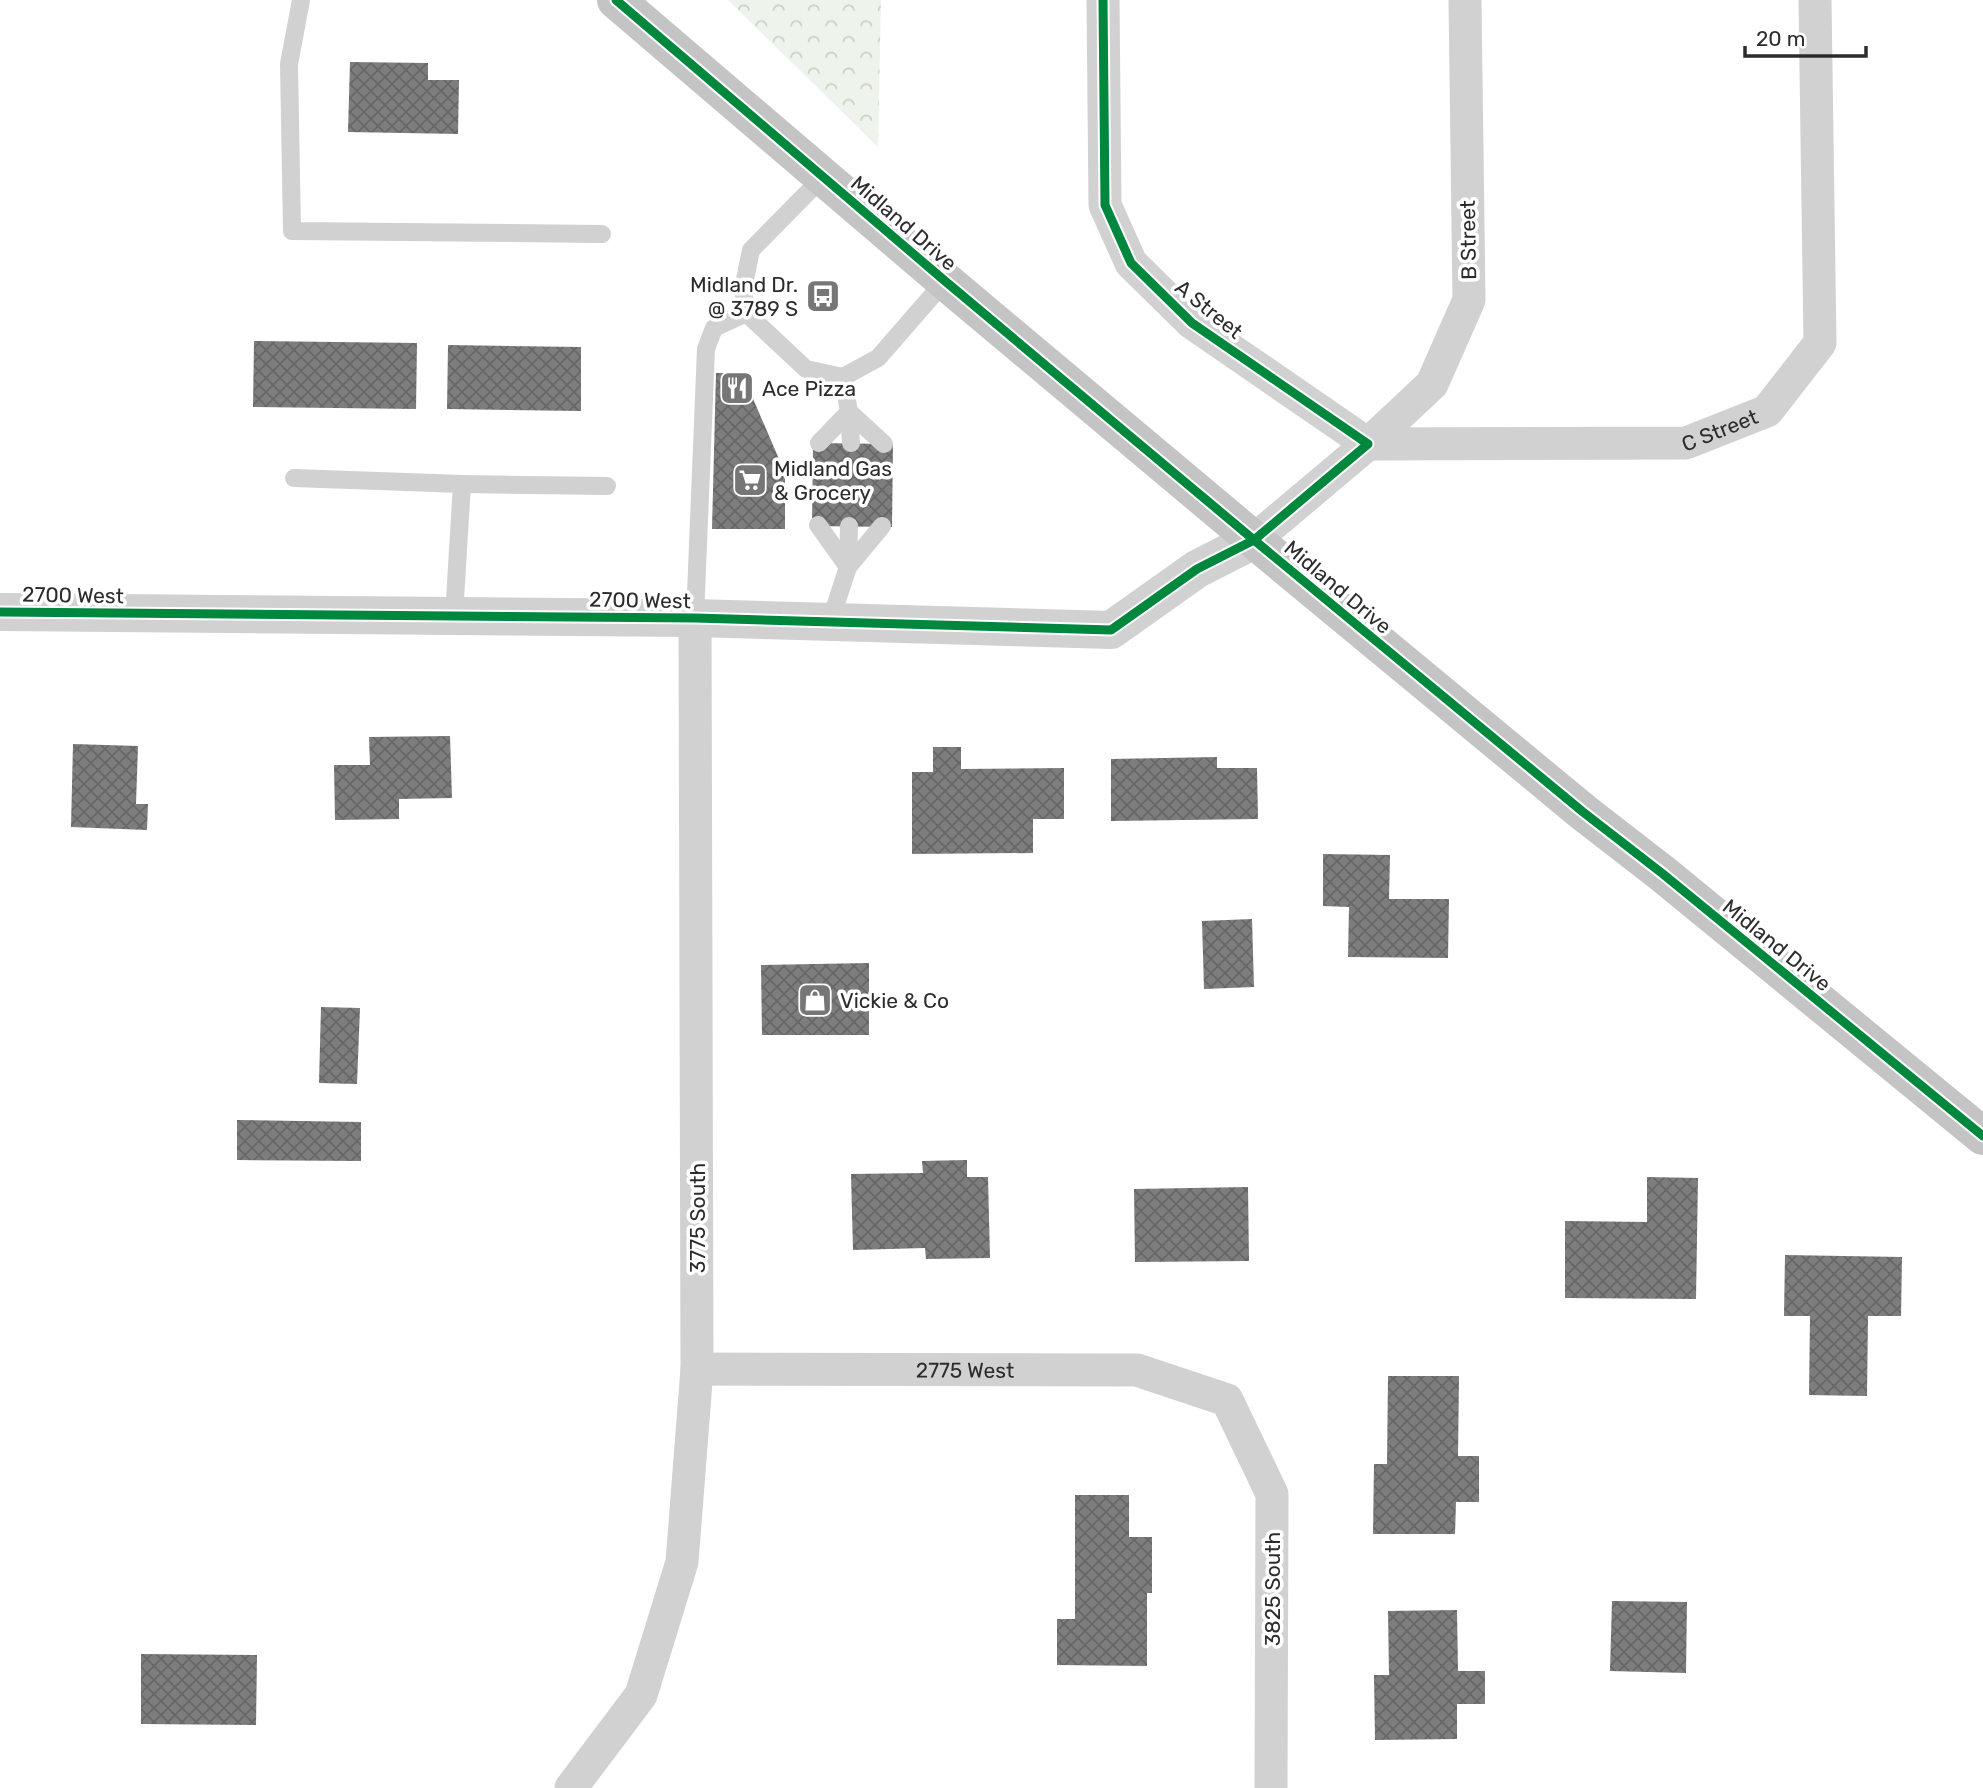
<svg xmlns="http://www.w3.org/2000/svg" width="1983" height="1788" font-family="Rubik,sans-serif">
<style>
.park{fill:url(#park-crowns)}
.building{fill:url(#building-cross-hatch)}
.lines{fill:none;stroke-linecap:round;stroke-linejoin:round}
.service{stroke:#d1d1d1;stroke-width:18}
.minor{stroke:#d1d1d1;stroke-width:33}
.tertiary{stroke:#d1d1d1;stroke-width:38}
.primary{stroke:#c4c4c4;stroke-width:38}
.cycleway-casing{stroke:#fff;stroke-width:13}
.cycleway{stroke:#00873e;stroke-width:9}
.labels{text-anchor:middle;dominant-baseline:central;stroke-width:7;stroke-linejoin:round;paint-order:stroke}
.street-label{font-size:21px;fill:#2c2c2c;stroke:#fff}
.poi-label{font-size:21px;fill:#2c2c2c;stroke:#fff;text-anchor:start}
</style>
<defs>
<pattern id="park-crowns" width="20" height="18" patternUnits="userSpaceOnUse" patternTransform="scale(1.75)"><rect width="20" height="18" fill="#eef3eb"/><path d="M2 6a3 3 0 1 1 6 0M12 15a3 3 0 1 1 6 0" fill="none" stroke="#ccd0ca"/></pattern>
<pattern id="building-cross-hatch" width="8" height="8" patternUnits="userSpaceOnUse" patternTransform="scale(1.75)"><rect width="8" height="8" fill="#7d7d7d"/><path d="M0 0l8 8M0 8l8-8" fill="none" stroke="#676767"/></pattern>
</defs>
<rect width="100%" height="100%" fill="#fff"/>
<polygon class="park" points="728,0 881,0 878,147"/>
<g class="building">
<polygon points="350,62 428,63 428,80 459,80 458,134 348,132"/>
<polygon points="254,341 417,343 416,409 253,407"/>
<polygon points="448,345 581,347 581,411 447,409"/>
<polygon points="716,373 742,373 785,473 785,529 712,529"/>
<polygon points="813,443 893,444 892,527 812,526"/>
<polygon points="450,736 452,798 399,799 399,819 335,820 334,765 370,765 369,737"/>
<polygon points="73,744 138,746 136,804 148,804 147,830 71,827"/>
<polygon points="933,747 961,747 961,769 1064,768 1064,819 1033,819 1033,853 912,854 912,772 933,772"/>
<polygon points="1217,757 1217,768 1257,768 1258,819 1111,821 1111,759"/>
<polygon points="1323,854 1390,855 1389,899 1449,899 1448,958 1348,957 1349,907 1323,906"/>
<polygon points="1252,919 1254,987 1204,989 1202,921"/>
<polygon points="869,963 869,1035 762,1035 761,965"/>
<polygon points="321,1007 360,1008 357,1084 319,1083"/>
<polygon points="237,1120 361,1122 361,1161 237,1160"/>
<polygon points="967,1160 967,1177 988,1177 990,1258 926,1259 925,1248 853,1250 851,1174 923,1173 922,1161"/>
<polygon points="1647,1177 1698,1178 1696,1299 1565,1298 1565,1221 1647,1222"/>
<polygon points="1248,1187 1249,1261 1135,1262 1134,1189"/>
<polygon points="1785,1255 1902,1257 1901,1316 1868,1316 1867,1396 1809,1395 1810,1316 1784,1316"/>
<polygon points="1388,1376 1459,1376 1458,1456 1479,1456 1479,1502 1456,1502 1455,1534 1373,1534 1374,1464 1387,1464"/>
<polygon points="1075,1495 1129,1495 1129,1537 1152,1537 1152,1593 1147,1593 1147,1666 1057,1665 1057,1619 1075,1619"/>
<polygon points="1612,1601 1687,1602 1686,1673 1610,1671"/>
<polygon points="1457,1610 1458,1671 1485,1671 1485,1704 1457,1704 1457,1739 1375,1740 1374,1675 1389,1675 1388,1611"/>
<polygon points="141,1654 257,1655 256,1725 141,1724"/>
</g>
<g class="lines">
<g class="service">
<polyline points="301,0 289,64 292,231 602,234"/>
<polyline points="823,177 751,250 743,289 746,313 806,369 843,377 878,358 945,281"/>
<polyline points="819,443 849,412 843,377"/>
<polyline points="851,443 849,412 884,444"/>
<polyline points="294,478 462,484 454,616"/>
<polyline points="462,484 607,486"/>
<polyline points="818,525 848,567 882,526"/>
<polyline points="695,618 706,349 714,328 746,313"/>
<polyline points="830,622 848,567 849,526"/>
</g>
<g class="minor">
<polyline points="1103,0 1105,205 1131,263 1192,323 1368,444 1254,540"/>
<path id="s1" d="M1368 444 1686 443 1767 411 1820 343 1815 0"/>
<polyline points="1368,444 1432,384 1469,300 1465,0"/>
<path id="s2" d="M697 1369 1137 1370 1227 1400 1272 1494 1271 1788"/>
<polyline points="571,1788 641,1695 682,1562 697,1369 695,618"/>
</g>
<polyline class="tertiary" points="0,612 695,618 1111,630 1197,569 1254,540"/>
<polyline class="primary" points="616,0 945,281 1254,540 1583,812 1663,874 1983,1136"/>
<g class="cycleway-casing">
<g id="cycleway">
<polyline points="616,0 945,281 1254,540 1583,812 1663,874 1983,1136"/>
<polyline points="0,612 695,618 1111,630 1197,569 1254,540 1368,444 1192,323 1131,263 1105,205 1103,0"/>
</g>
</g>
<use href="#cycleway" class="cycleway"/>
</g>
<defs>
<g id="bus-square" transform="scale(1.75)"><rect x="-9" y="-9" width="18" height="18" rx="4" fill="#767676" stroke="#fff"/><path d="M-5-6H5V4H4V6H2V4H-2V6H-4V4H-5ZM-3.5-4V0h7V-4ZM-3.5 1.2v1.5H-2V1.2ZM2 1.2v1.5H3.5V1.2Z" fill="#fff"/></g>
<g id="restaurant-square" transform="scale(1.75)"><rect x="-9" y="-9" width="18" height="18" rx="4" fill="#767676" stroke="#fff"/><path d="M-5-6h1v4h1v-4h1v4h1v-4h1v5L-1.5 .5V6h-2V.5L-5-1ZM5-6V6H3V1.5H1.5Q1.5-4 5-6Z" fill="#fff"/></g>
<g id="supermarket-square" transform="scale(1.75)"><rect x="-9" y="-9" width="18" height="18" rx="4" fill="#767676" stroke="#fff"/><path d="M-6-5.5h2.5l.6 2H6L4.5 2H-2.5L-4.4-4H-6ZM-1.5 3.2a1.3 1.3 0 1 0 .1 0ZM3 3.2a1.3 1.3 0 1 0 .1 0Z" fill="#fff"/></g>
<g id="shop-square" transform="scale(1.75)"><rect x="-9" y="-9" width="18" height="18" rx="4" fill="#767676" stroke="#fff"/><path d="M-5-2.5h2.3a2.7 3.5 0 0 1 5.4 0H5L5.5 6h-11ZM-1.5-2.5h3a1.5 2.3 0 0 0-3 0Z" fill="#fff"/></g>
</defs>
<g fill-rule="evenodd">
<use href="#bus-square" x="823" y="296"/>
<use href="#restaurant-square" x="737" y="388"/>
<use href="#supermarket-square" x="750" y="480"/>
<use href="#shop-square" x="815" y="1000"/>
</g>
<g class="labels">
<g class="street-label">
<text transform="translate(904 223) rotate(41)">Midland Drive</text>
<text transform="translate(1468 240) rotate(-91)">B Street</text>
<text transform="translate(1209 309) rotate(39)">A Street</text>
<text stroke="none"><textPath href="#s1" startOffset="354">C Street</textPath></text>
<text transform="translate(1338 587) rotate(40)">Midland Drive</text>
<text transform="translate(73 595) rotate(1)">2700 West</text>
<text transform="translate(640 600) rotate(1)">2700 West</text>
<text transform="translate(1777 945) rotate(39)">Midland Drive</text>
<text transform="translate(697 1218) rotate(-90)">3775 South</text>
<text stroke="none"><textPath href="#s2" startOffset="268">2775 West</textPath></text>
<text transform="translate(1272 1589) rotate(-90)">3825 South</text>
</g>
<g class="poi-label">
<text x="798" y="284" text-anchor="end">Midland Dr.<tspan x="798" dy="24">@ 3789 S</tspan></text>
<text x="762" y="388">Ace Pizza</text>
<text x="774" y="468">Midland Gas<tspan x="774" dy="24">&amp; Grocery</tspan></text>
<text x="840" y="1000">Vickie &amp; Co</text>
</g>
</g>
<path d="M1745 46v10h121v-10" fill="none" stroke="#2c2c2c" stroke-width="3.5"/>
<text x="1756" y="46" font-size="21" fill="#2c2c2c" stroke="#ffffff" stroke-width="5" paint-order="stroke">20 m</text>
</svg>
